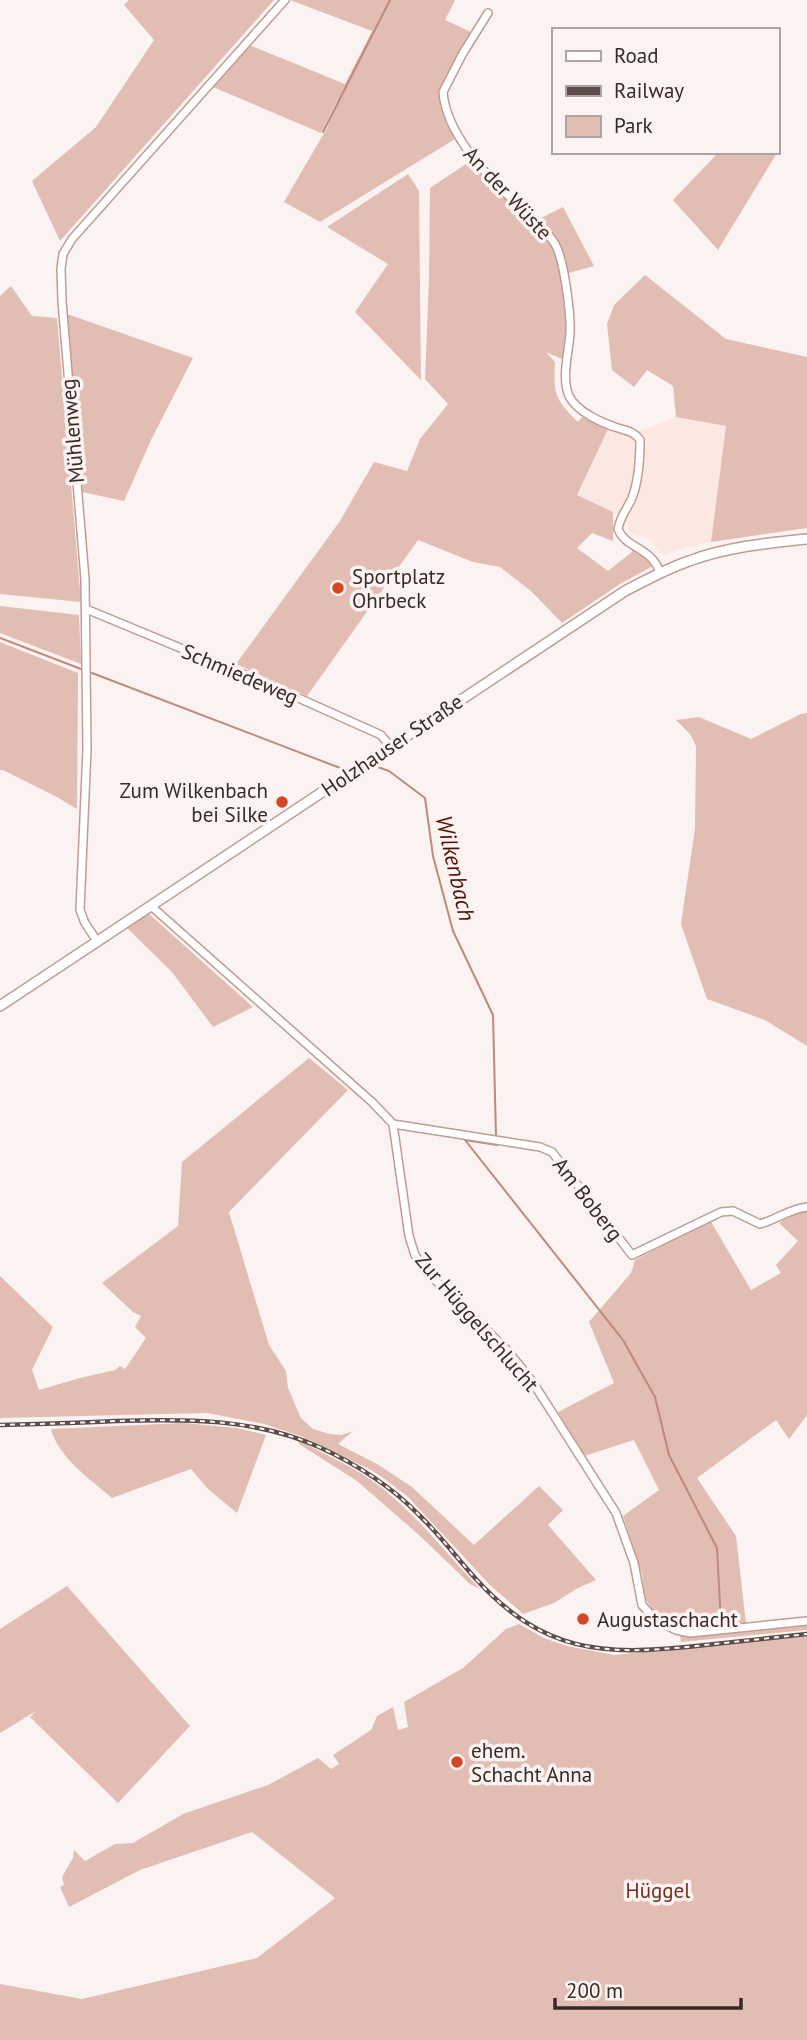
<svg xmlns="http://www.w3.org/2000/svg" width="807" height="2040" font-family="'PT Sans',sans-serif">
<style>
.built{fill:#fbe8e3}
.green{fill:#e2bdb3}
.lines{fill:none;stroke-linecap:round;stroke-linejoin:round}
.stream{stroke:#bf897b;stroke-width:2}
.minor-casing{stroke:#c19c92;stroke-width:10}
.tertiary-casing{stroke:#c19c92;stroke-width:12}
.minor{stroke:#fff;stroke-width:7}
.tertiary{stroke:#fff;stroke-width:9}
.rail-casing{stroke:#5b4d4a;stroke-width:4.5}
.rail{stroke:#fbf3f1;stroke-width:2;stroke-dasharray:5;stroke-linecap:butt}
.poi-dot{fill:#d24827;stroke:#fbf3f1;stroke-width:2.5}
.labels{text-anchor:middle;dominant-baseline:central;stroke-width:7;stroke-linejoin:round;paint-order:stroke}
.street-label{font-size:21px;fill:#392a26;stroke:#fbf3f1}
.poi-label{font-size:21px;fill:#392a26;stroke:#fbf3f1;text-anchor:start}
.park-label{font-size:21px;fill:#722e1f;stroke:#fbf3f1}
.water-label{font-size:23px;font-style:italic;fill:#521002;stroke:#fbf3f1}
</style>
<rect width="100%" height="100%" fill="#fbf3f1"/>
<polygon class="built" points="676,417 726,426 711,542 688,547 664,555 649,539 629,533 627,519 577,495 610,424 639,431"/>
<g class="green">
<polygon points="129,0 274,0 60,241 32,181 96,127 154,40 124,5"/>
<polygon points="290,0 455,0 445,20 471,32 439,91 455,139 320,222 284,202 327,128 339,97 321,133 213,87 249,45 345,84 372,31"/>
<polygon points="719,152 777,153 718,250 673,200"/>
<path d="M472 160 503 195 553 245 560 274 567 329 564 360 546 352 555 362C554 395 554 398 578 422L582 417 608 429 577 495 613 512V541L592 533 577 548 608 571 632 552V547L643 554 653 566 620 584 562 623 531 591 500 567 473 562 418 540 307 696 236 664 340 521 374 462 407 471 420 439 448 404 425 379 429 279 430 188Z"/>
<polygon points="408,174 419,191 421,380 355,312 388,264 327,227"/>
<polygon points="563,207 594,266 565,274 559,246 537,220"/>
<polygon points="645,275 726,339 807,357 807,528 711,542 726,426 676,417 673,386 647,370 634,387 612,370 607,324 614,305"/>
<polygon points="11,286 32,316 57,318 81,602 0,594 0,296"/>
<polygon points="67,314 193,358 151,440 124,501 82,492"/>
<polygon points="0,606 79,615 81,664 0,633"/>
<polygon points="0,642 78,673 77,809 55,796 3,770 0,770"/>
<polygon points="807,713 807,1046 765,1020 707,999 681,924 695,828 696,746 690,734 676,720 699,717 751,739 801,714"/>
<polygon points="148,913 253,1007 213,1027 172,972 126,927"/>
<polygon points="309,1058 348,1090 229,1212 269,1345 286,1371 288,1388 301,1418 313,1429 330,1434 342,1435 353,1431 338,1444 377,1464 412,1487 474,1545 539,1486 563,1510 548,1525 596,1580 576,1589 554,1603 523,1614 490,1585 408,1497 386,1480 371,1470 303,1437 264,1424 207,1413 0,1418 0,1276 53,1327 32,1370 39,1390 80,1378 115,1370 120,1366 125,1369 146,1338 135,1327 141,1316 133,1312 102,1283 178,1226 182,1162"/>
<polygon points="807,1210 807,1415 789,1439 776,1420 697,1478 736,1536 746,1624 692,1629 682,1628 661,1618 653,1611 645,1598 642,1574 623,1516 659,1490 634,1440 584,1456 558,1412 614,1383 589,1322 631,1273 635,1260 710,1220 751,1290 781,1273 776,1265 798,1241 779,1223 796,1212"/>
<path d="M184 1423 237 1428 266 1435 237 1513 208 1489 191 1469 112 1498C91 1480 58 1457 51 1429Z"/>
<path d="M298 1440C326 1455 357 1468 382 1488 418 1517 448 1555 480 1589L470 1584 419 1535 357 1481 299 1444Z"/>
<polygon points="67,1586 190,1726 118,1803 30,1717 36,1711 0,1733 0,1629"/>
<polygon points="519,1624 544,1638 567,1646 614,1655 807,1636 807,2040 0,2040 0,1984 82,1999 257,1958 335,1898 252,1832 140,1870 69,1907 60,1887 64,1885 62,1877 73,1858 74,1850 85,1861 115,1844 133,1843 183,1814 268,1785 318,1758 331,1769 339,1764 333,1755 371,1730 377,1716 393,1707 398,1730 408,1727 404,1702 463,1668 506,1629"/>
<polygon points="807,1625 807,1630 681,1642 680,1635 690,1636"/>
</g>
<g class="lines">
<g class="stream">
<polyline points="323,132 390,0"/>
<polyline points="0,638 81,669"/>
<polyline points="92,673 348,771"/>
<polyline points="356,775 362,777 375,766 389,771 425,798 433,856 453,931 493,1015 496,1135"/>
<polyline points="497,1145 465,1140 623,1340 655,1397 669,1455 717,1548 721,1623"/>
</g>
<g class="minor-casing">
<g id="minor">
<path d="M488 13 463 53 443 92C446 132 485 175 514 201 527 214 545 228 555 244 564 259 571 314 570 333 569 352 561 378 569 396 577 412 602 423 618 428 627 431 634 431 640 440 640 459 639 480 632 498 627 509 620 517 618 529 626 549 650 546 660 572"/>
<polyline points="86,609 265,683 381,735 390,746"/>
<polyline points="151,906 372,1102 393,1124 409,1236 415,1255 427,1272 506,1349 532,1381 616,1513 634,1563 642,1605 653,1617 668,1626 676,1630 690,1633 807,1621"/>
<polyline points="97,941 85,923 80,910 87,749 85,579 62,301 61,269 63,254 72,239 285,0"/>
<path d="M393 1124 540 1147 552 1152 632 1255 721 1212 733 1211 760 1224C777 1219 790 1209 807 1207"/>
</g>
</g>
<g class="tertiary-casing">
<path id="tertiary" d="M0 1006 625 591C646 580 666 569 689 561 726 547 768 543 807 539"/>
</g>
<use href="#minor" class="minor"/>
<use href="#tertiary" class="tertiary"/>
<g class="rail-casing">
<path id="rail" d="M0 1425C39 1424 78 1423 116 1421 186 1419 254 1418 319 1447 356 1464 391 1486 419 1515 440 1535 456 1557 475 1578 543 1653 602 1656 696 1646 733 1642 770 1638 807 1634"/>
</g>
<use href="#rail" class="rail"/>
</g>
<g class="poi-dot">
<circle cx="338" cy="588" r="7"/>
<circle cx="282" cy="802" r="7"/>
<circle cx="583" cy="1619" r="7"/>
<circle cx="457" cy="1762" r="7"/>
</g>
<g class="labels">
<g class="street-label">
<text transform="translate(508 193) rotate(47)">An der Wüste</text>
<text transform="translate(72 431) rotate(-95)">Mühlenweg</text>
<text transform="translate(240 674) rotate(23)">Schmiedeweg</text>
<text transform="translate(392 745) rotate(-34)">Holzhauser Straße</text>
<text transform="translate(588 1199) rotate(52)">Am Boberg</text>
<text transform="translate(477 1322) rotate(49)">Zur Hüggelschlucht</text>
</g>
<g class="poi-label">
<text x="352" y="576">Sportplatz<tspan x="352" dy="24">Ohrbeck</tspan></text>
<text x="268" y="790" text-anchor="end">Zum Wilkenbach<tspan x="268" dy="24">bei Silke</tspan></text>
<text x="597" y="1619">Augustaschacht</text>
<text x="471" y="1750">ehem.<tspan x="471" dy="24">Schacht Anna</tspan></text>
</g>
<g class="park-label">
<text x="658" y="1890">Hüggel</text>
</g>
<g class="water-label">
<text transform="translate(456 868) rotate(77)">Wilkenbach</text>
</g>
</g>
<rect x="552" y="28" width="228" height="126" fill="#fbf3f1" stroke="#ada3a0" stroke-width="2"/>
<rect x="566" y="51" width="35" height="10" fill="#ffffff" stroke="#ada3a0" stroke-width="2"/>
<text x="614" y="63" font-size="21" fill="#392a26">Road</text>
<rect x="566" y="86" width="35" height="10" fill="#5b4d4a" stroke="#ada3a0" stroke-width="2"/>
<text x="614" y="98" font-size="21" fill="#392a26">Railway</text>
<rect x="566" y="116" width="35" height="21" fill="#e2bdb3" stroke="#ada3a0" stroke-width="2"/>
<text x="614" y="133" font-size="21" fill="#392a26">Park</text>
<path d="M555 1998v10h186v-10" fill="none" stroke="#392a26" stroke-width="3.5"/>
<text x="566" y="1998" font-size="21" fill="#392a26" stroke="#fbf3f1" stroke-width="5" paint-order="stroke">200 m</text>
</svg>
